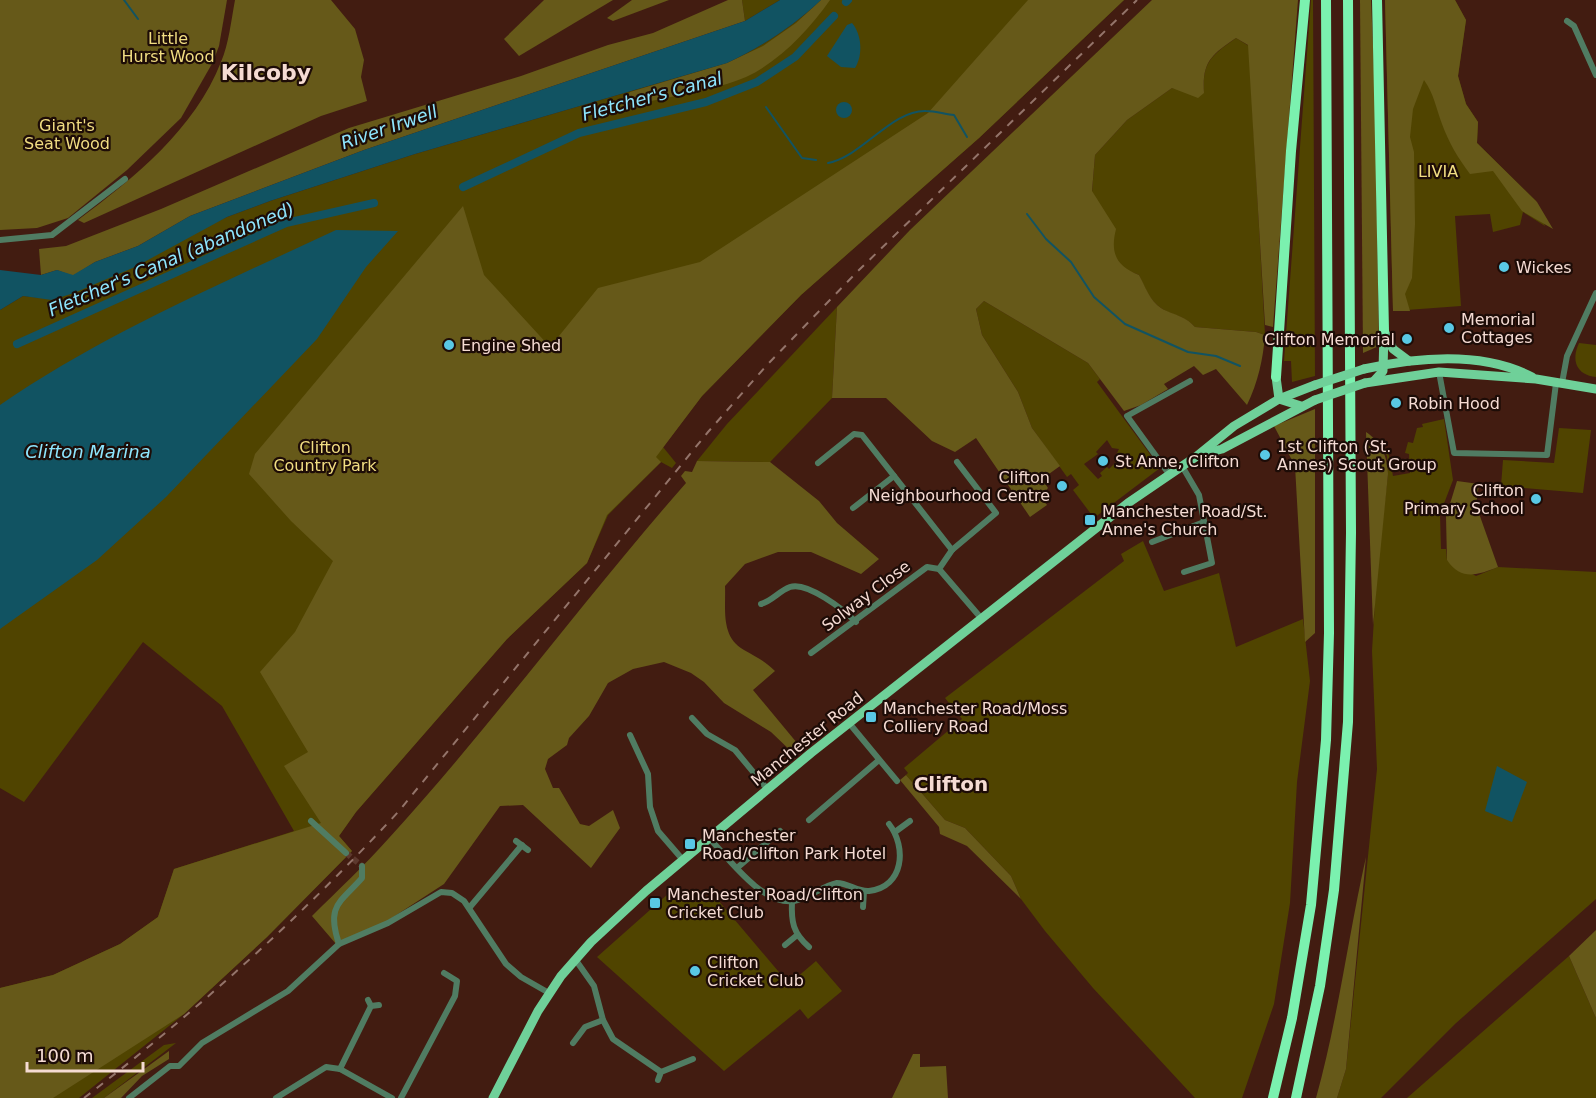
<svg xmlns="http://www.w3.org/2000/svg" width="1596" height="1098" font-family="'DejaVu Sans',sans-serif">
<style>
.green{fill:#504400;fill-rule:evenodd}
.forest{fill:#665919}
.water{fill:#115362}
.lines{fill:none;stroke-linecap:round;stroke-linejoin:round}
.stream{stroke:#115362;stroke-width:2}
.canal{stroke:#115362;stroke-width:8}
.street-tunnel{stroke:#5d392e;stroke-width:6;stroke-dasharray:6 3;stroke-linecap:butt}
.street{stroke:#507c62;stroke-width:6}
.primary{stroke:#6fd099;stroke-width:9}
.highway{stroke:#7bf1af;stroke-width:10}
.rail{stroke:#94746a;stroke-width:2;stroke-dasharray:8 8;stroke-linecap:butt}
.primary-bridge{stroke:#6fd099;stroke-width:9}
.poi-dot{fill:#59c8e4;stroke:#1d0c07;stroke-width:2}
.labels{text-anchor:middle;dominant-baseline:central;stroke-width:4.5;stroke-linejoin:round;paint-order:stroke}
.park-label{font-size:16px;fill:#f1dd82;stroke:#1d0c07}
.poi-label{font-size:16px;fill:#f5dbd3;stroke:#1d0c07;text-anchor:start}
.street-label{font-size:16px;fill:#f5dbd3;stroke:#1d0c07}
.water-label{font-size:18px;font-style:italic;fill:#8ee5fd;stroke:#1d0c07}
.quarter-label{font-size:20px;font-weight:bold;fill:#f5dbd3;stroke:#1d0c07}
.district-label{font-size:22px;font-weight:bold;fill:#f5dbd3;stroke:#1d0c07}
</style>
<rect width="100%" height="100%" fill="#421c11"/>
<g class="green">
<polygon points="742,0 780,0 745,21"/>
<path d="M821 0H1124L979 138 801 295 702 396 663 447 676 463 672 468 661 462 608 515 587 563 507 639 356 812 339 836 352 851 267 937 184 1014 79 1098H0V988L53 975 120 944 158 917 174 869 294 831 222 706 143 642 24 802 0 788V310L23 296 52 299 227 217 270 201 415 154 727 63C763 46 792 27 821 0Z"/>
<polygon points="1311,0 1313,0 1315,376 1292,382 1291,361 1284,361"/>
<polygon points="1385,0 1455,0 1466,20 1458,76 1466,104 1478,122 1477,143 1536,201 1545,226 1523,212 1520,225 1493,232 1490,214 1455,216 1461,306 1393,311"/>
<path d="M1236 38 1249 46 1265 335 1256 332 1195 327C1181 313 1174 317 1161 308 1150 301 1144 286 1139 275L1124 269 1116 258 1092 192 1095 155 1127 120 1172 88 1204 93C1202 62 1211 56 1236 38Z"/>
<path d="M984 301 1088 363 1100 379 1097 382 1160 468 1094 518 1073 490 1079 485 1071 474 1067 477 1032 428 1018 392 982 335 976 309ZM1107 440 1112 448 1119 449 1116 455 1119 459 1109 469 1107 467 1100 473 1102 476 1098 479 1084 464 1098 454 1096 452Z"/>
<polygon points="837,307 832,398 770,462 697,461 727,424"/>
<path d="M1579 343 1596 345V377C1576 375 1571 360 1579 343Z"/>
<polygon points="1444,419 1453,480 1440,514 1441,549 1446,549 1447,560 1476,576 1498,567 1596,572 1596,899 1455,1024 1381,1098 1337,1098 1346,1069 1377,769 1372,651 1377,569 1388,474 1387,456 1375,438 1388,451 1393,476 1410,473 1409,454 1405,453 1408,442 1413,443 1417,428 1423,427 1422,424"/>
<polygon points="1559,428 1591,430 1583,493 1501,486 1503,460 1554,463"/>
<polygon points="1143,541 1164,591 1219,573 1236,647 1303,619 1310,681 1297,782 1290,903 1274,1004 1242,1098 1195,1098 1093,988 1045,931 1021,899 1011,876 965,828 945,820 906,775 908,773 904,768 962,719 945,698 1124,561 1121,554"/>
<polygon points="677,886 691,902 718,900 789,984 816,961 842,991 808,1019 800,1009 724,1071 597,957"/>
<polygon points="1569,956 1596,1018 1596,1098 1407,1098"/>
<polygon points="176,1043 104,1098 92,1098 164,1045"/>
</g>
<g class="forest">
<polygon points="0,0 227,0 219,46 213,62 181,118 127,170 68,218 37,228 0,230"/>
<path d="M235 0H331L355 29 364 60 361 77 367 101 321 116 84 223 78 220C134 178 195 129 221 62 229 43 231 21 235 0Z"/>
<polygon points="544,0 613,0 519,56 504,39"/>
<polygon points="632,0 669,0 613,21 607,18"/>
<polygon points="728,0 742,0 745,21 364,150 261,189 190,216 138,246 95,262 73,276 57,270 41,275 39,249 66,246 161,209 349,128 521,76 608,45 653,33"/>
<path d="M821 0H830C809 30 780 61 746 77 717 90 666 97 634 105L619 106 630 92 727 63 763 46 796 23Z"/>
<polygon points="1028,0 1124,0 979,138 801,295 702,396 656,457 661,462 607,515 587,563 507,639 356,812 339,836 352,851 267,937 184,1014 53,1098 0,1098 0,988 53,975 120,944 158,917 174,869 321,823 284,766 308,752 260,672 295,632 333,561 291,521 249,474 255,454 463,206 484,275 550,347 598,288 700,262 928,113"/>
<path d="M1152 0H1298L1273 327 1265 325 1248 45 1236 38C1211 55 1202 62 1204 93L1198 98 1172 88 1127 120 1095 155 1092 191 1116 229C1110 253 1116 266 1139 275 1145 286 1150 301 1161 308 1174 316 1183 314 1195 327L1256 332 1265 335C1263 360 1258 382 1247 405L1216 369 1203 375 1194 366 1164 384 1168 389 1141 405 1124 411 1088 363 984 301 976 309 982 335 1018 392 1032 428 1060 466 1042 479 1048 488 1041 496 1047 505 1030 517 976 438 955 452 932 441 886 398H832L837 307 910 230Z"/>
<polygon points="1360,0 1371,0 1375,93 1379,346 1363,353"/>
<path d="M1385 0H1455L1466 20 1458 76 1466 104 1478 122 1477 143 1537 202 1553 229 1522 211 1493 171 1470 174C1458 158 1449 143 1442 124 1436 108 1434 94 1424 80L1413 109 1410 137 1414 152 1415 224 1412 278 1405 294 1410 311H1393Z"/>
<polygon points="1315,409 1315,633 1305,642 1295,466 1274,426"/>
<path d="M1366 432C1382 443 1387 456 1388 474L1373 625Z"/>
<path d="M697 461 770 462 819 501 837 523 879 559 861 574 811 552H778L745 564 725 586C726 608 720 637 744 650 756 657 765 661 775 671L753 690 802 749 794 754 771 732 724 703 704 682 691 673 664 662 633 669 608 683 589 716 569 738 567 745 548 759 545 769 553 788H559L580 824 589 826 613 810 620 828 591 868 523 805 500 806 444 884 384 923 336 944 312 916C338 890 365 865 389 838 493 724 584 599 686 483L681 476 685 471 692 472Z"/>
<path d="M1457 481 1479 484 1476 505 1498 567C1478 575 1461 581 1447 560L1446 517Z"/>
<polygon points="906,775 945,820 965,828 1011,876 1021,899 967,846 940,834 939,827 900,780"/>
<path d="M1366 857 1346 1069 1337 1098H1316C1338 1019 1348 937 1366 857Z"/>
<polygon points="1596,930 1596,1018 1569,956"/>
<polygon points="169,1051 169,1059 142,1076 121,1098 104,1098"/>
<polygon points="913,1054 920,1054 920,1067 946,1066 948,1098 892,1098"/>
</g>
<g class="water">
<path d="M780 0H821C792 27 763 46 727 63L415 154 270 201 227 217 135 267 74 293 52 300 23 296 0 310V270L41 275 57 270 73 275 95 262 138 246 190 216 261 189 364 150 745 21Z"/>
<path d="M852 23C862 35 863 55 855 68L841 67 827 56 847 25Z"/>
<circle cx="844" cy="110" r="8"/>
<path d="M336 230 398 231 366 267 317 339 166 497 97 560 0 629V405C105 333 221 284 336 230Z"/>
<polygon points="1497,766 1527,782 1512,822 1485,811"/>
</g>
<g class="lines">
<g class="stream">
<polyline points="124,0 138,19"/>
<polyline points="766,107 802,158 816,160"/>
<path d="M828 163C863 156 891 110 926 111 935 111 945 114 954 115L967 137"/>
<polyline points="1027,214 1046,239 1071,262 1094,297 1125,324 1188,352 1216,356 1240,366"/>
</g>
<g class="canal">
<polyline points="846,2 848,0"/>
<polyline points="463,187 579,133 706,102 757,82 795,57 834,16"/>
<polyline points="17,344 286,223 374,203"/>
</g>
<polyline class="street-tunnel" points="346,853 362,866"/>
<g class="street">
<polyline points="1567,21 1574,26 1596,75"/>
<polyline points="0,240 52,235 125,179"/>
<polyline points="1439,372 1454,453 1547,455 1556,383"/>
<polyline points="1562,383 1567,356 1596,293"/>
<polyline points="957,462 996,513 952,550 939,569 981,618"/>
<polyline points="818,463 854,434 862,435 952,550"/>
<polyline points="1182,466 1199,495 1212,563 1184,572"/>
<polyline points="1169,474 1127,416 1190,381"/>
<polyline points="853,508 894,476"/>
<polyline points="1152,542 1204,522"/>
<path d="M761 604C772 601 779 591 790 587 807 581 844 610 856 622"/>
<polyline points="811,653 927,567 939,569"/>
<polyline points="692,718 707,734 735,750 768,790"/>
<polyline points="849,723 897,781"/>
<polyline points="630,735 648,774 650,807 658,831 683,860"/>
<polyline points="809,820 879,760"/>
<polyline points="311,821 346,853"/>
<polyline points="895,832 910,821"/>
<path d="M710 839C729 859 763 906 794 901 810 898 822 886 837 883 848 883 858 892 869 891 904 887 907 847 889 824"/>
<polyline points="516,841 528,850"/>
<polyline points="737,868 780,831"/>
<path d="M792 901C791 922 793 933 809 947"/>
<polyline points="470,907 522,845"/>
<polyline points="863,907 864,891"/>
<path d="M339 944C326 905 340 903 362 878V866"/>
<polyline points="785,945 796,936"/>
<polyline points="575,959 594,986 603,1020 613,1039 661,1072"/>
<polyline points="368,1000 371,1006 379,1005"/>
<polyline points="573,1043 585,1027 603,1020"/>
<polyline points="340,1069 371,1006"/>
<polyline points="658,1080 661,1072 693,1059"/>
<polyline points="129,1098 170,1066 179,1066 202,1043 288,991 339,944 388,923 441,892 452,893 464,901 506,964 521,977 549,993"/>
<polyline points="276,1098 326,1067 340,1069 392,1098"/>
<polyline points="401,1098 455,996 457,981 444,973"/>
</g>
<g class="primary">
<polyline points="1385,333 1393,349 1409,361"/>
<path d="M1364 369C1418 357 1483 351 1532 377"/>
<polyline points="1276,377 1279,399 1301,406"/>
<polyline points="1374,381 1383,371 1384,331"/>
<polyline points="1365,383 1439,372 1536,379 1596,389"/>
<polyline points="1199,455 1222,449 1315,400"/>
<polyline points="493,1098 538,1011 561,976 591,942 646,891 811,753 1128,503 1197,456 1234,426 1279,399 1315,385"/>
</g>
<g class="highway">
<polyline points="1377,0 1384,331"/>
<polyline points="1276,377 1291,151 1305,0"/>
<polyline points="1273,1098 1292,1018 1311,905 1326,740 1329,633 1326,0"/>
<polyline points="1296,1098 1320,986 1334,890 1348,722 1351,533 1348,0"/>
</g>
<path class="rail" d="M84 1098C197 1011 302 916 399 811L708 432 767 365 858 271 1137 0"/>
<g class="primary-bridge">
<polyline points="1315,385 1364,369"/>
<polyline points="1315,400 1365,383"/>
</g>
</g>
<g class="poi-dot">
<circle cx="1504" cy="267" r="6"/>
<circle cx="1449" cy="328" r="6"/>
<circle cx="1407" cy="339" r="6"/>
<circle cx="449" cy="345" r="6"/>
<circle cx="1396" cy="403" r="6"/>
<circle cx="1265" cy="455" r="6"/>
<circle cx="1103" cy="461" r="6"/>
<circle cx="1062" cy="486" r="6"/>
<circle cx="1536" cy="499" r="6"/>
<rect x="1084" y="514" width="12" height="12" rx="3"/>
<rect x="865" y="711" width="12" height="12" rx="3"/>
<rect x="684" y="838" width="12" height="12" rx="3"/>
<rect x="649" y="897" width="12" height="12" rx="3"/>
<circle cx="695" cy="971" r="6"/>
</g>
<g class="labels">
<g class="park-label">
<text x="168" y="38">Little<tspan x="168" dy="18">Hurst Wood</tspan></text>
<text x="67" y="125">Giant's<tspan x="67" dy="18">Seat Wood</tspan></text>
<text x="1438" y="171">LIVIA</text>
<text x="325" y="447">Clifton<tspan x="325" dy="18">Country Park</tspan></text>
</g>
<g class="poi-label">
<text x="1516" y="267">Wickes</text>
<text x="1461" y="319">Memorial<tspan x="1461" dy="18">Cottages</tspan></text>
<text x="1395" y="339" text-anchor="end">Clifton Memorial</text>
<text x="461" y="345">Engine Shed</text>
<text x="1408" y="403">Robin Hood</text>
<text x="1277" y="446">1st Clifton (St.<tspan x="1277" dy="18">Annes) Scout Group</tspan></text>
<text x="1115" y="461">St Anne, Clifton</text>
<text x="1050" y="477" text-anchor="end">Clifton<tspan x="1050" dy="18">Neighbourhood Centre</tspan></text>
<text x="1524" y="490" text-anchor="end">Clifton<tspan x="1524" dy="18">Primary School</tspan></text>
<text x="1102" y="511">Manchester Road/St.<tspan x="1102" dy="18">Anne's Church</tspan></text>
<text x="883" y="708">Manchester Road/Moss<tspan x="883" dy="18">Colliery Road</tspan></text>
<text x="702" y="835">Manchester<tspan x="702" dy="18">Road/Clifton Park Hotel</tspan></text>
<text x="667" y="894">Manchester Road/Clifton<tspan x="667" dy="18">Cricket Club</tspan></text>
<text x="707" y="962">Clifton<tspan x="707" dy="18">Cricket Club</tspan></text>
</g>
<g class="street-label">
<text transform="translate(866 596) rotate(-37)">Solway Close</text>
<text transform="translate(807 739) rotate(-39)">Manchester Road</text>
</g>
<g class="water-label">
<text transform="translate(652 96) rotate(-15)">Fletcher's Canal</text>
<text transform="translate(389 127) rotate(-19)">River Irwell</text>
<text transform="translate(171 259) rotate(-23)">Fletcher's Canal (abandoned)</text>
<text x="88" y="451">Clifton Marina</text>
</g>
<g class="quarter-label">
<text x="951" y="784">Clifton</text>
</g>
<g class="district-label">
<text x="266" y="72">Kilcoby</text>
</g>
</g>
<path d="M27 1062v9h116v-9" fill="none" stroke="#f5dbd3" stroke-width="3"/>
<text x="36" y="1062" font-size="18" fill="#f5dbd3" stroke="#1d0c07" stroke-width="4.5" paint-order="stroke">100 m</text>
</svg>
